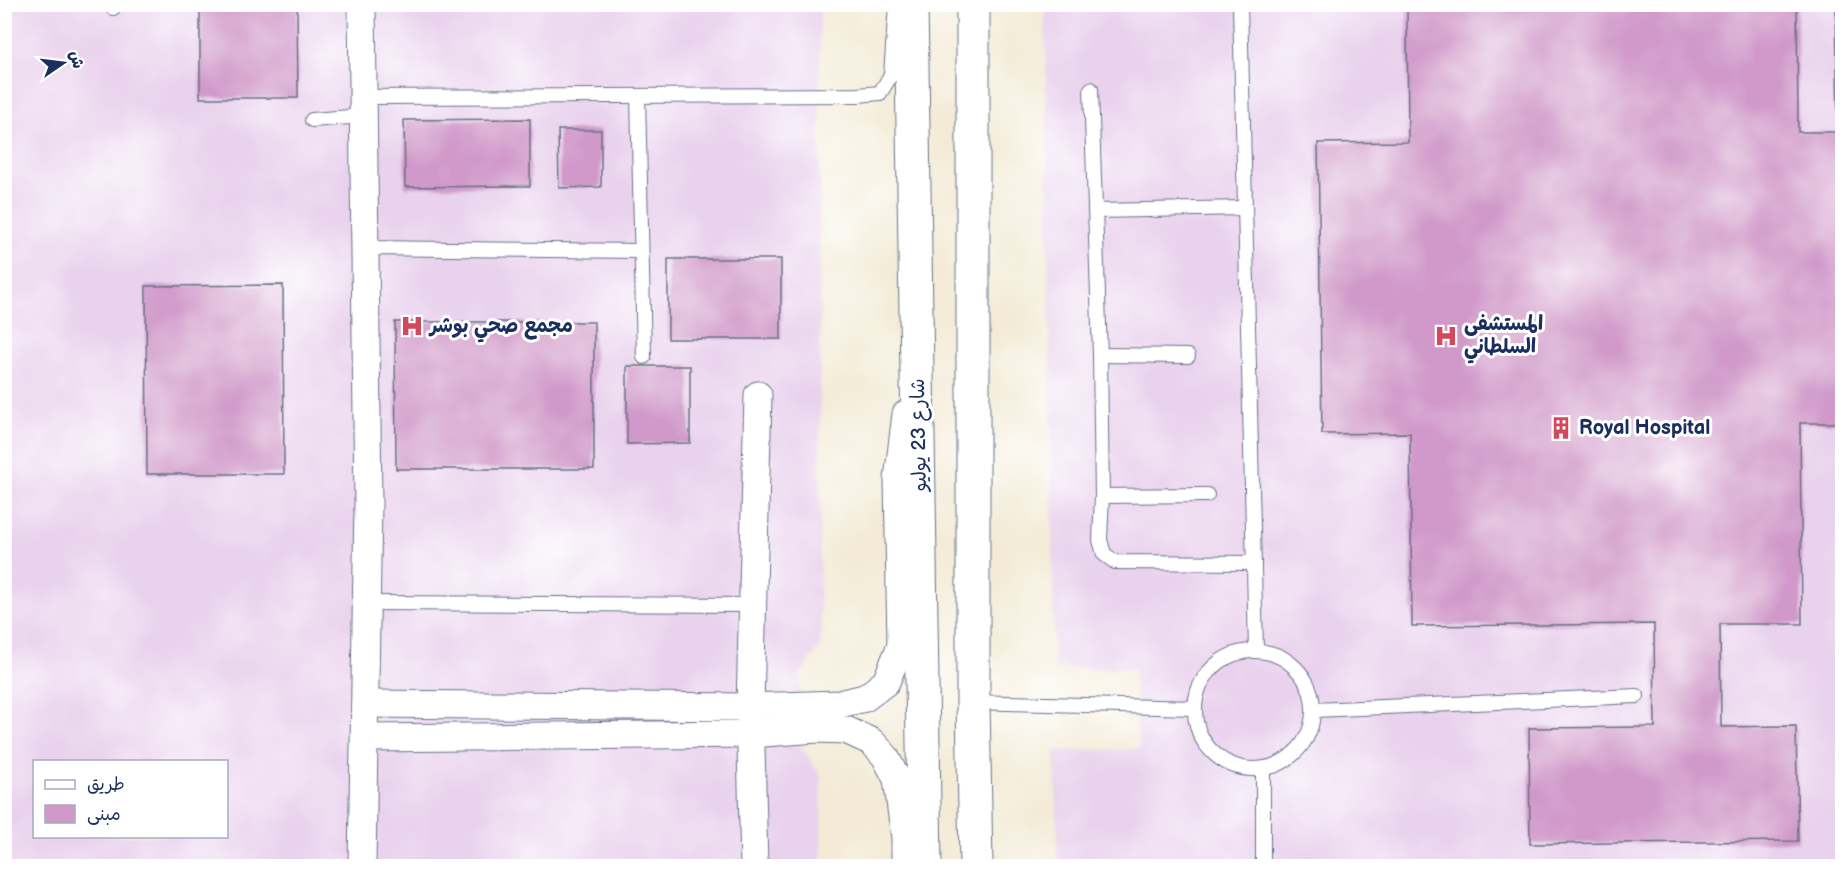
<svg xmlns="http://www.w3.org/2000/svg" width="1847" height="871" font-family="'Balsamiq Sans','Playpen Sans Arabic',sans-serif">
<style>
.built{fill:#e9d2ed;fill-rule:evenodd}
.building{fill:#d099c9}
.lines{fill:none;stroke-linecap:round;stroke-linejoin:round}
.lane-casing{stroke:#677188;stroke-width:16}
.street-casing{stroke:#677188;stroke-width:29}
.primary-casing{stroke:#677188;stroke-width:35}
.lane{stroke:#fff;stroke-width:14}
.street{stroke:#fff;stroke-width:27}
.primary{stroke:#fff;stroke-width:33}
.labels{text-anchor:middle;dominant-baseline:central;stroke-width:6;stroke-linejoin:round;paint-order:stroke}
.poi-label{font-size:20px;font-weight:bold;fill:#1b2f5e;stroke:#fff;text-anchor:start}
.street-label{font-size:20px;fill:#1b2f5e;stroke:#fff}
</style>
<rect width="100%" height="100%" fill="#fff"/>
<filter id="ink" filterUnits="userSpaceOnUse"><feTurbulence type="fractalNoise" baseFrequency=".0167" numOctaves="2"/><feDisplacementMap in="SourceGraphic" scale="12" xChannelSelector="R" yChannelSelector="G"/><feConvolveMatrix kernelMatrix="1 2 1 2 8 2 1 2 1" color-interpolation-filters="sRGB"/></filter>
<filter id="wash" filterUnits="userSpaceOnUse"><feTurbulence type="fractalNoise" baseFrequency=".008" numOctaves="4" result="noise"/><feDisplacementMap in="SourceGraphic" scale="24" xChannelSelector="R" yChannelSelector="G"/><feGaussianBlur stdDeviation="1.35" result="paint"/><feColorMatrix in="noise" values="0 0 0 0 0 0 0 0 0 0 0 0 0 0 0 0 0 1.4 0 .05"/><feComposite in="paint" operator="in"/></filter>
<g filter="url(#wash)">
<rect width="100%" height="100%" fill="#f3ebd6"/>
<g class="built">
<path d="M5 5H820V647L801 672 799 743 821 776 822 866H11L5 853ZM34 762H226V836H34Z"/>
<polygon points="1045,5 1842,5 1842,866 1058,866 1055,751 1139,749 1134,669 1054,668"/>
</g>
<g id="blocks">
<g class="building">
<polygon points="200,4 297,4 298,98 200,98"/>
<polygon points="1407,4 1797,4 1798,132 1838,132 1836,4 1842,4 1842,423 1800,423 1802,624 1720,624 1721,727 1796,726 1798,841 1530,844 1529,728 1655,727 1654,624 1412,626 1410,433 1322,434 1318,143 1408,142"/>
<polygon points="530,119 530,186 405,187 404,120"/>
<polygon points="558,130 601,130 601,187 559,188"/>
<rect x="668" y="259" width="113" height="80"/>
<polygon points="283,285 284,474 147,474 146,286"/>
<polygon points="395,322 594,322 594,469 396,469"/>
<polygon points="627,366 690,366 690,443 627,444"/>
</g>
</g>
</g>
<g filter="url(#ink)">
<use href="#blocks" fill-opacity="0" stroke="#677188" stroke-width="1.5"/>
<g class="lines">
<g class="lane-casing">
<g id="lane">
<polyline points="1240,4 1256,650"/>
<polyline points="113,8 113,4"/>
<polyline points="1091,89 1100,355 1102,496 1100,540 1104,554 1115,562 1254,563"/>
<polyline points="638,96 644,357"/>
<polyline points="362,97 858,95 880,93 891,75 896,4"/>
<polyline points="312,120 363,116"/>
<polyline points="1097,211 1245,208"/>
<polyline points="364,248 641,251"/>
<polyline points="1100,355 1188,356"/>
<polyline points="1102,496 1207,495"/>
<polyline points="366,603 753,605"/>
<circle cx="1254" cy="710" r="59"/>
<polyline points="973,702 1194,708"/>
<polyline points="1314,710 1637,696"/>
<polyline points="1263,769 1263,866"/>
</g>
</g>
<g class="street-casing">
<g id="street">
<polyline points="362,4 368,502 362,866"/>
<polyline points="365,704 750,707 839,704 865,698 886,682 901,645 898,479 906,414"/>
<polyline points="365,738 751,734 817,729 846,730 872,742 885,756 897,779 905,838 905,866"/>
<polyline points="754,866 750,707 758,395"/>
</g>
</g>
<g class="primary-casing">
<g id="primary">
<polyline points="911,4 925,866"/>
<polyline points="973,4 973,702 976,866"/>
</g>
</g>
<use href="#lane" class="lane"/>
<use href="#street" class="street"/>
<use href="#primary" class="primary"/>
</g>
</g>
<defs>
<g id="hospital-bare" transform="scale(1.8)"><path d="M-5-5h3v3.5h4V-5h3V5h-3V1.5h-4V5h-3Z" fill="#d1495b" stroke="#fff" stroke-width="2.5" paint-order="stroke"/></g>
<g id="building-bare" transform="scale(1.8)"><path d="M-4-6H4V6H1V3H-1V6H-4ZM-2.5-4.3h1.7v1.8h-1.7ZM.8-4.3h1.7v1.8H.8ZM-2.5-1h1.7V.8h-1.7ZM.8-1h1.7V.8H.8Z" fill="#d1495b" stroke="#fff" stroke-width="2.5" paint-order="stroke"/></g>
</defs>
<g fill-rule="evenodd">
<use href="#hospital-bare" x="412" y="326"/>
<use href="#hospital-bare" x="1446" y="336"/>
<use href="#building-bare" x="1561" y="428"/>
</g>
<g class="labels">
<g class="poi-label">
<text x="1464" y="324">المستشفى<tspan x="1464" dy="23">السلطاني</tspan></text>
<text x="430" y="326">مجمع صحي بوشر</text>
<text x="1579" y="428">Royal Hospital</text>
</g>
<g class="street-label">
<text transform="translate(919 435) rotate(-91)">شارع 23 يوليو</text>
</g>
</g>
<rect width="1847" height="871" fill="none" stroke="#fff" stroke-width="24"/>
<rect x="33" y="760" width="195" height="78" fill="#ffffff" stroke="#a4acbf" stroke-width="1.5"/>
<rect x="45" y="780" width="30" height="9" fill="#ffffff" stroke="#a4acbf" stroke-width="1.5"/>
<text x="87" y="790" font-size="18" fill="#1b2f5e">طريق</text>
<rect x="45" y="805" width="30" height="18" fill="#d099c9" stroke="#a4acbf" stroke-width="1.5"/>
<text x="87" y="820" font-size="18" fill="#1b2f5e">مبنى</text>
<g transform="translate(63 63) rotate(76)" stroke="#ffffff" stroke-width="4.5" paint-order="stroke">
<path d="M0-4.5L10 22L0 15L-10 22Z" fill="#1b2f5e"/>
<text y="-9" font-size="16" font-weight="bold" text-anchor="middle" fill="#1b2f5e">ش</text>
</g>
</svg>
